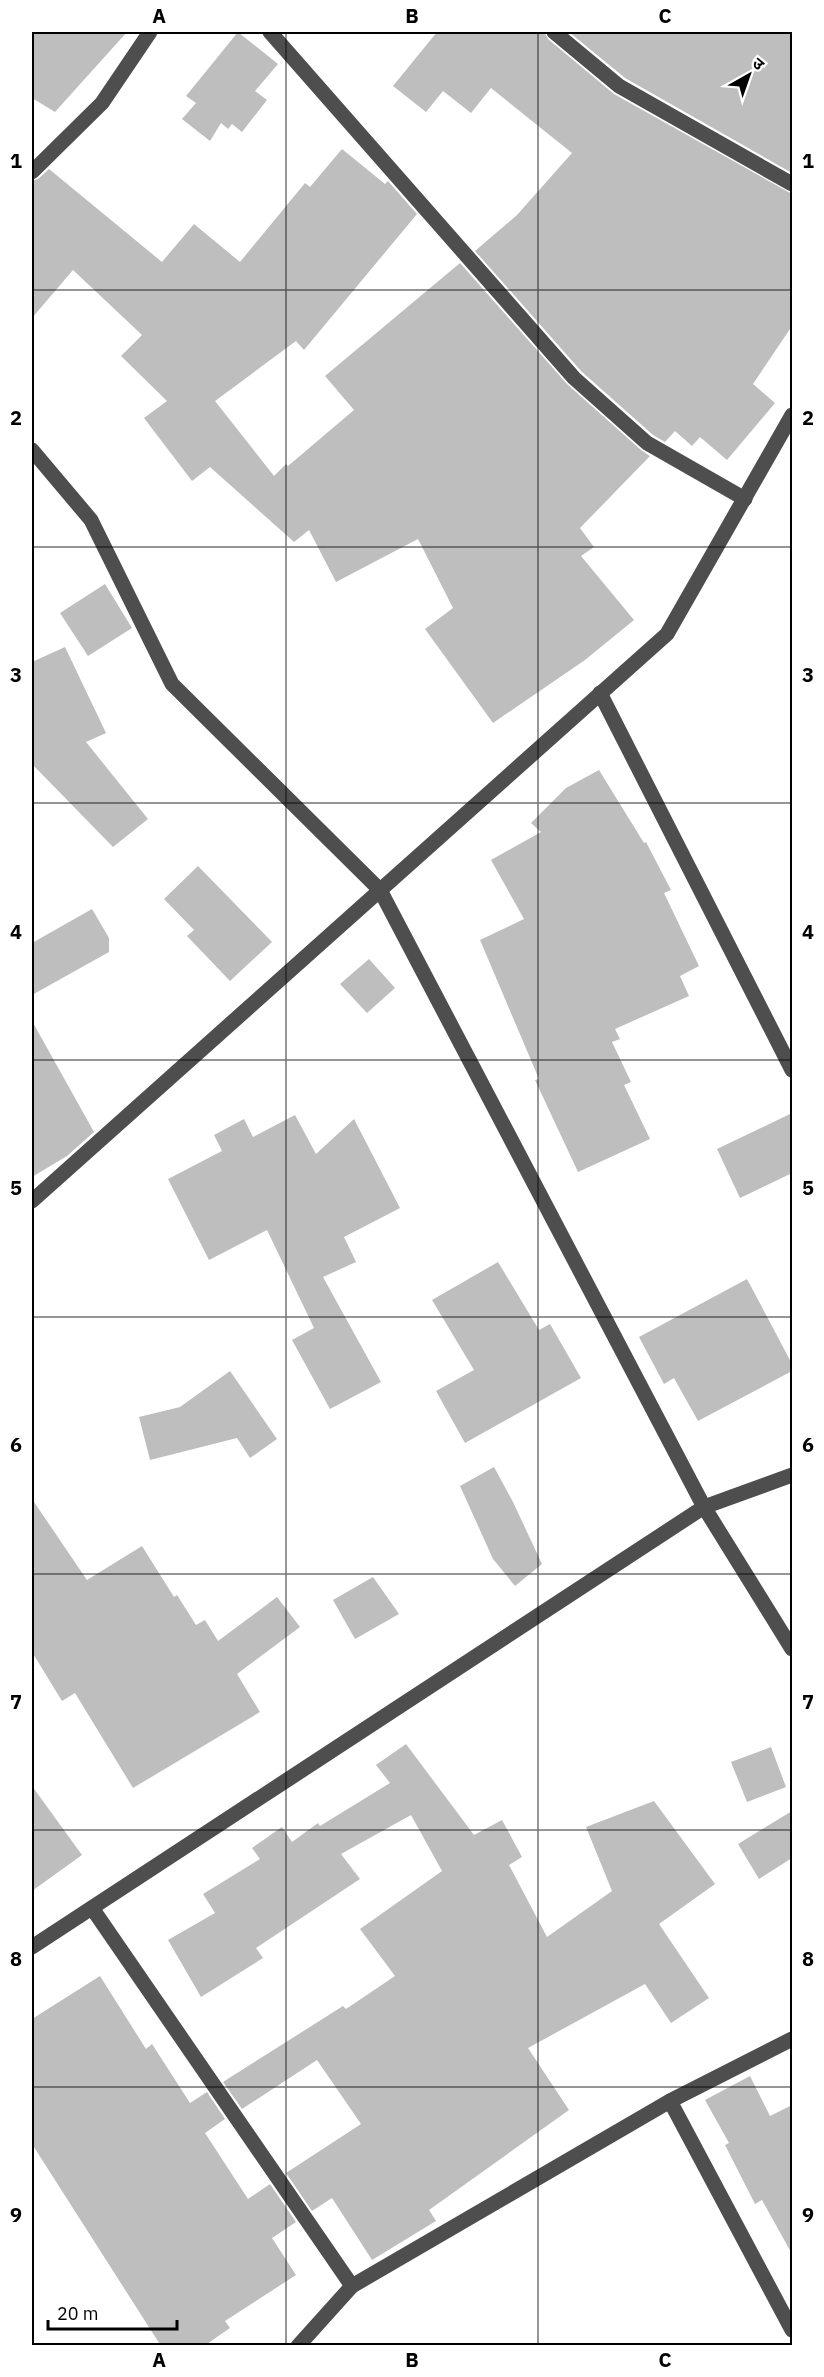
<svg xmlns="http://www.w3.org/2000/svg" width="824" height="2377" font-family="'IBM Plex Sans','Noto Sans Devanagari',sans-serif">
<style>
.building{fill:#bebebe}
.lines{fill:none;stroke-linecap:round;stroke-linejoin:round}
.minor{stroke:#4e4e4e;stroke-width:15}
.grid{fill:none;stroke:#000;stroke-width:1.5;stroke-opacity:0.55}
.neatline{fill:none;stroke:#000;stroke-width:2}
.grid-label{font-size:20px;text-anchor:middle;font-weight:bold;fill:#000}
</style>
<rect width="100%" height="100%" fill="#fff"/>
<g class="building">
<polygon points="32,32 127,32 55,112 32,98"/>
<polygon points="238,32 278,64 255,91 267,100 242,132 232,124 228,129 221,123 210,141 182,119 196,103 186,96"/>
<polygon points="437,32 544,32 548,39 614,94 792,194 792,326 753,384 775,403 727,460 700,437 692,446 675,431 665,442 653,435 581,371 475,251 517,215 572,153 491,88 471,113 443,91 426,112 393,86"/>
<polygon points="569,32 792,32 792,173 625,78"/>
<polygon points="342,149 385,184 388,181 417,214 304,350 296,341 215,401 274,476 286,464 288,466 354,410 325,376 460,263 567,384 641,450 650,456 580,528 594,547 581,556 634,620 585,660 493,723 425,629 453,608 418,539 336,582 309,530 294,542 210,467 192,481 144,418 167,401 121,356 142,335 73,270 32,318 32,181 38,179 49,169 162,262 194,224 240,262 305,183 310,187"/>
<polygon points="105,584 132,628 88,656 60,613"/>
<polygon points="65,647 106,733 86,742 148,819 113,847 32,764 32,662"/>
<polygon points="599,770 644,843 646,842 671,890 664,893 699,966 680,976 689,996 615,1029 620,1039 612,1042 631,1082 624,1085 650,1139 578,1172 535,1080 539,1079 480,940 524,919 491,860 541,832 531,823 566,788"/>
<polygon points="198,866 272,942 230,981 187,936 194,930 164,899"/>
<polygon points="92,909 109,938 109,952 32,995 32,943"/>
<polygon points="369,959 395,988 367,1013 340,984"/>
<polygon points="32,1021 94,1132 67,1156 32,1177"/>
<polygon points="792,1113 792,1173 740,1198 717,1149"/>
<polygon points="295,1115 316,1154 354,1119 400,1208 344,1237 356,1262 323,1277 381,1382 330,1409 292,1340 314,1328 267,1230 209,1260 168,1179 222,1151 214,1135 244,1119 253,1137"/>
<polygon points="498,1262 539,1330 550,1324 581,1378 465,1443 436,1391 474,1370 432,1300"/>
<polygon points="747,1279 792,1364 792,1371 698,1421 674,1378 664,1384 639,1337"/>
<polygon points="230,1371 277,1439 250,1458 237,1438 150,1460 139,1417 180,1407"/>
<polygon points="494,1467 513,1502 542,1564 515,1586 493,1559 460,1486"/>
<polygon points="32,1499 87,1580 142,1546 174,1597 177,1595 196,1625 205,1620 218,1641 277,1597 300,1627 237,1674 260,1712 133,1788 75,1693 62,1701 32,1652"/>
<polygon points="373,1577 399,1614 355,1639 333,1600"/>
<polygon points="406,1744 474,1835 502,1820 522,1857 509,1865 547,1937 612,1891 586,1827 654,1801 715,1884 659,1924 709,1998 671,2023 645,1984 528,2048 569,2110 429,2210 436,2221 372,2260 332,2198 312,2211 286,2173 361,2124 317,2060 242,2109 223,2082 343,2006 346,2009 395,1976 360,1929 442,1871 411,1815 341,1854 360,1879 256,1948 263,1958 201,1997 168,1940 215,1913 203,1894 260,1859 252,1848 282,1827 292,1842 318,1823 320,1826 390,1783 376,1765"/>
<polygon points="771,1747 786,1787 747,1802 731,1762"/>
<polygon points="32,1786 82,1855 32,1891"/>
<polygon points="792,1811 792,1858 759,1879 738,1844"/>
<polygon points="100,1976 146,2049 152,2044 190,2103 207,2092 225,2119 205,2133 248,2199 270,2184 296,2222 272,2238 296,2275 225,2321 230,2328 204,2346 161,2346 32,2144 32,2019"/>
<polygon points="750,2076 770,2116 792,2105 792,2254 762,2200 755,2204 725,2145 729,2143 705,2100"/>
</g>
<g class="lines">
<g class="minor">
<polyline points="270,32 574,378 647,443 745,499"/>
<polyline points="554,32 619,86 792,184"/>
<polyline points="32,172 102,103 150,32"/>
<polyline points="32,450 91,520 172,684 380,890 704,1507 792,1649"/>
<polyline points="600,693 792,1070"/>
<polyline points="32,1201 667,634 792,415"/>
<polyline points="92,1908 352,2286"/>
<polyline points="32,1947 704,1507 792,1475"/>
<polyline points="670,2101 792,2330"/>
<polyline points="298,2346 352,2286 670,2101 792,2039"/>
</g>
</g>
<path class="grid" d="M286 32V2346M538 32V2346M32 290H792M32 547H792M32 803H792M32 1060H792M32 1317H792M32 1574H792M32 1830H792M32 2087H792"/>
<rect width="824" height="2377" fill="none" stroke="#ffffff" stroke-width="66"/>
<g transform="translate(749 75) rotate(40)" stroke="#ffffff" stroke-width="4.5" paint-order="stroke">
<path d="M0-4.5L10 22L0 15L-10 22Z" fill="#000000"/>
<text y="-9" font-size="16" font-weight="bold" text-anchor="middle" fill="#000000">उ</text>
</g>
<path d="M48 2320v9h129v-9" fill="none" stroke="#000000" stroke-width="3"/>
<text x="57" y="2320" font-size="18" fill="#000000" stroke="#ffffff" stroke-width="4.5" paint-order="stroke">20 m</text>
<rect x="33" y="33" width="758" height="2311" class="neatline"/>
<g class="grid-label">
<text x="159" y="23">A</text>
<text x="412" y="23">B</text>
<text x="665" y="23">C</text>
<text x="16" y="168">1</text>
<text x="808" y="168">1</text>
<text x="16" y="425">2</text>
<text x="808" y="425">2</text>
<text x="16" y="682">3</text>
<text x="808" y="682">3</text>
<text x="16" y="939">4</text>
<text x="808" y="939">4</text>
<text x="16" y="1195">5</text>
<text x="808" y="1195">5</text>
<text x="16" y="1452">6</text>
<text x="808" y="1452">6</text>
<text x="16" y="1709">7</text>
<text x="808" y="1709">7</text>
<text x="16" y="1966">8</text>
<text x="808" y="1966">8</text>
<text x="16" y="2222">9</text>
<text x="808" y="2222">9</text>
<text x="159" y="2367">A</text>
<text x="412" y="2367">B</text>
<text x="665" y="2367">C</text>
</g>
</svg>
